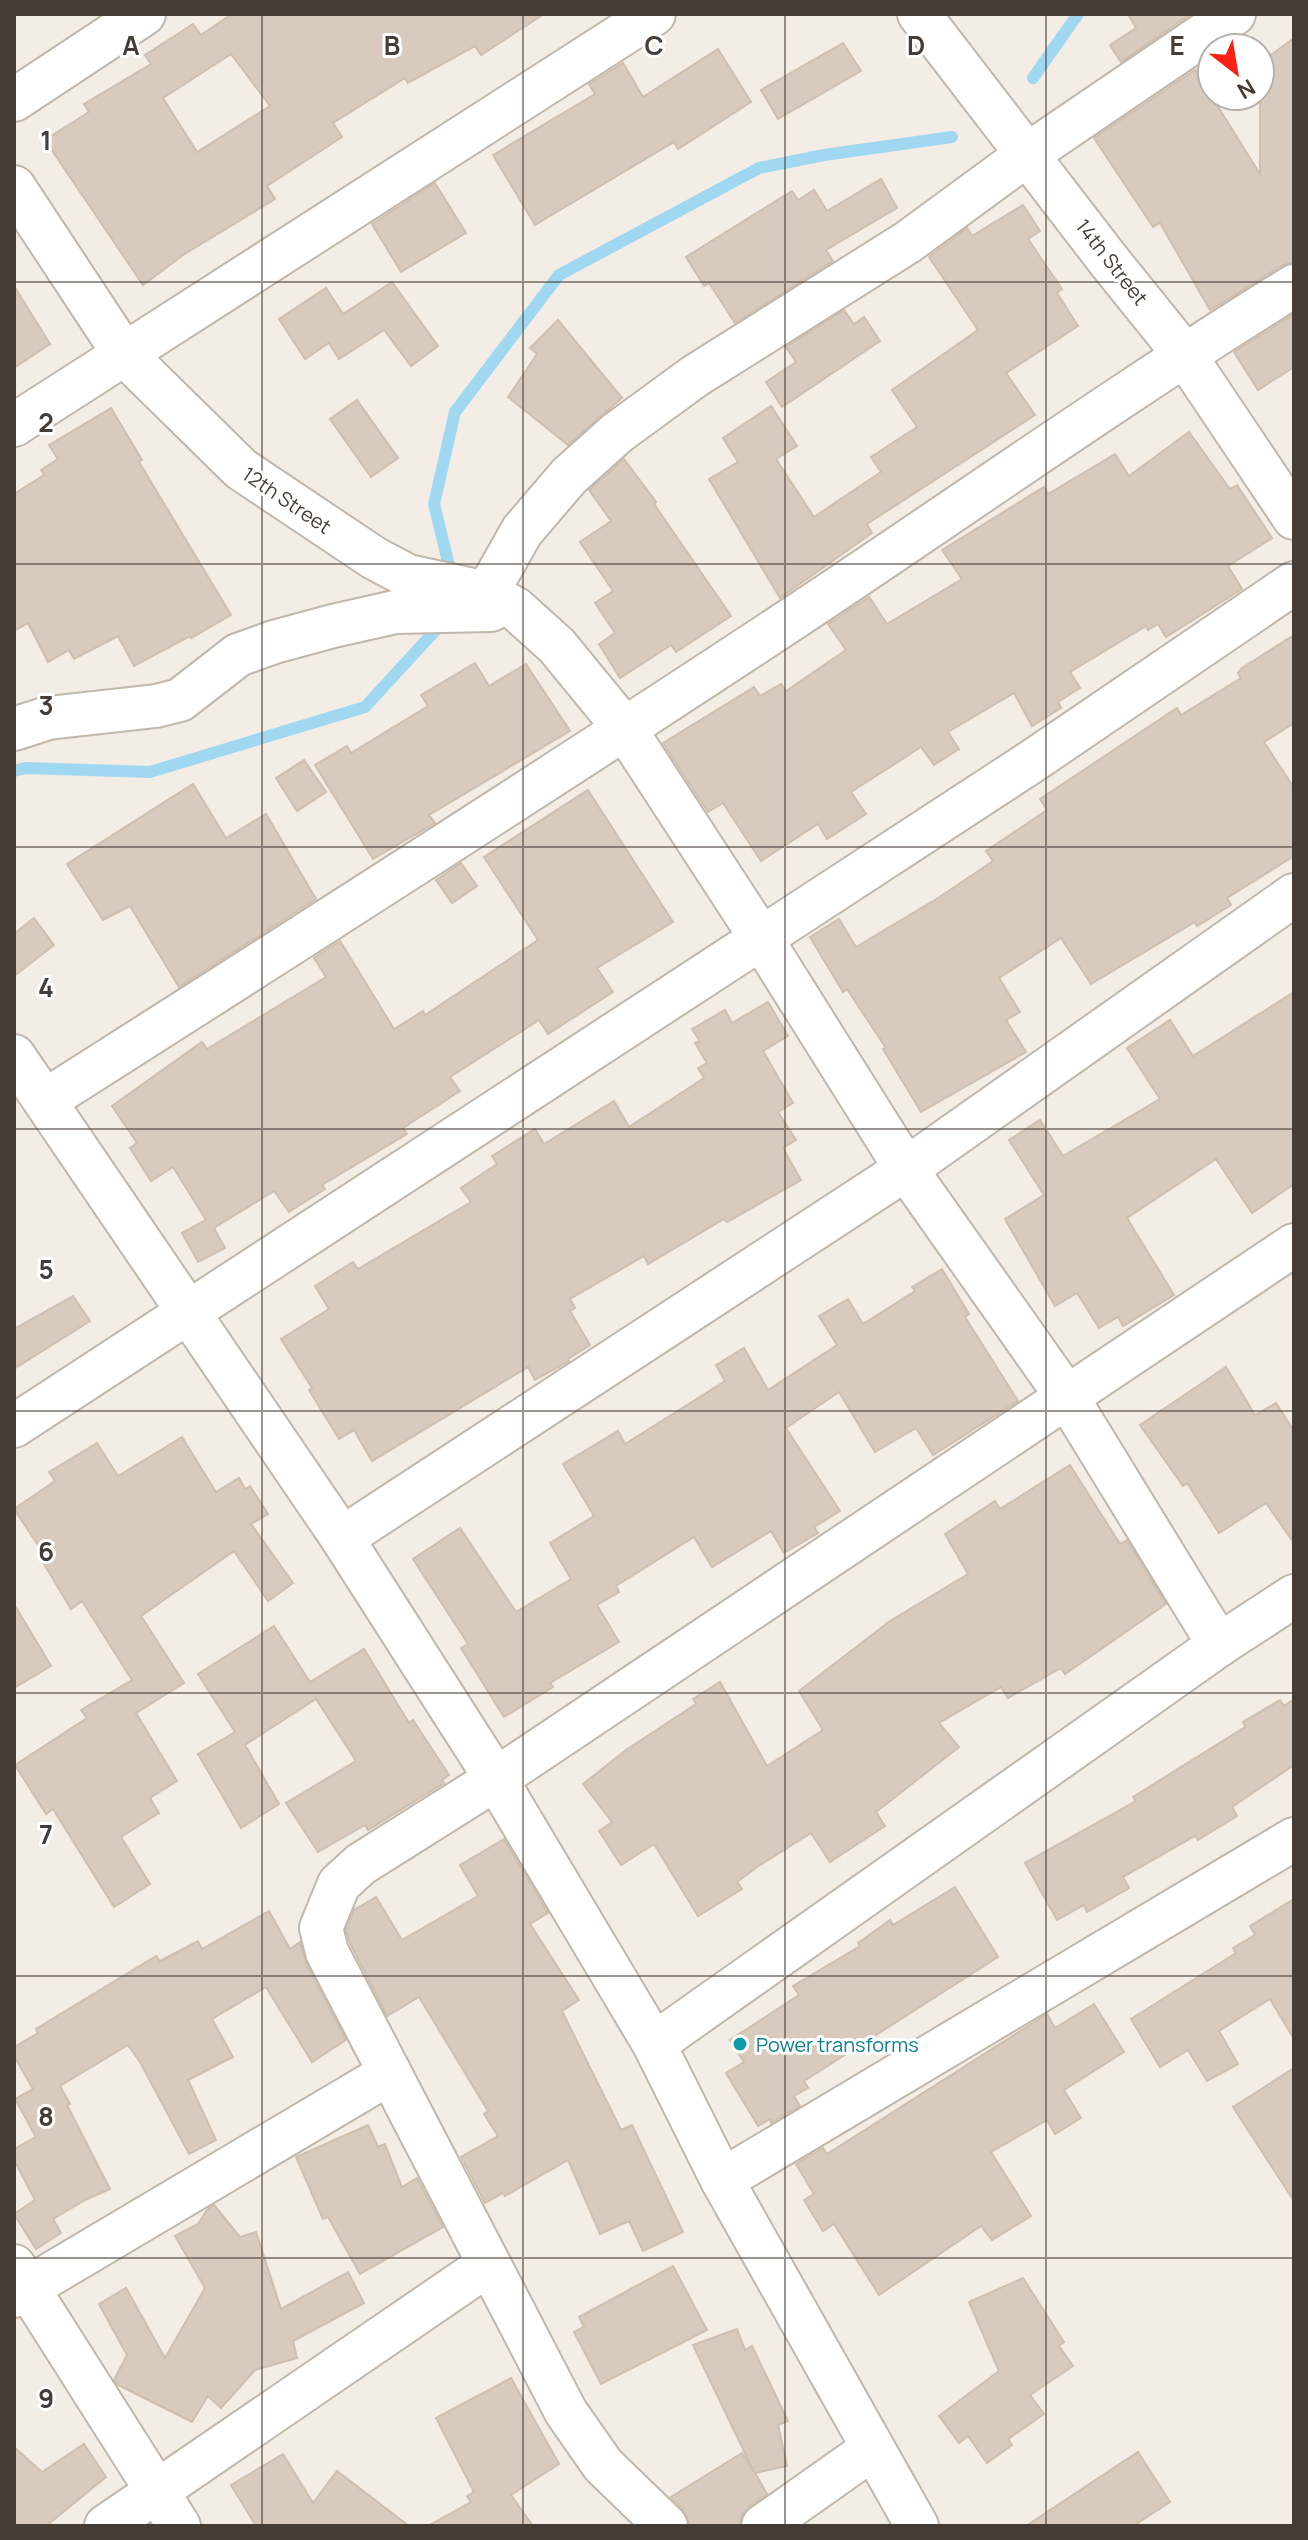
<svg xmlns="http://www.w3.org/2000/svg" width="1308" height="2540" font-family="Manrope,sans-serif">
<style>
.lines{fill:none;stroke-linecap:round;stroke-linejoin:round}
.stream{stroke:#a1d8f1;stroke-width:12}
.building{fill:#d8cbbe;stroke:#cfbfae;stroke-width:2;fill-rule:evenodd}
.minor-casing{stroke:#c1b7ab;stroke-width:46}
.minor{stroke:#fff;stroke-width:42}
.grid{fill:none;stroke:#453d35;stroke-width:2;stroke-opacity:0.55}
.culture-dot{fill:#0f9aa8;stroke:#fff;stroke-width:3}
.labels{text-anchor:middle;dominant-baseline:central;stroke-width:6;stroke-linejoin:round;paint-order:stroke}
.street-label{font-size:20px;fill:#453d35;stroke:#fff}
.culture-label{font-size:20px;fill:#0d838f;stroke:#fff;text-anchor:start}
.grid-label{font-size:26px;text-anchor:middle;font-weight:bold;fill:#453d35;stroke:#fff;stroke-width:6;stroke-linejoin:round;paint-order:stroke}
</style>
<rect width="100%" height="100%" fill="#f3ede5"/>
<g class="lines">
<g class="stream">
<polyline points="1033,78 1078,14"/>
<polyline points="452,578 434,504 455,412 559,275 759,168 824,155 952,137"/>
<polyline points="14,771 26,768 150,772 365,707 444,621"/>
</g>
</g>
<g class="building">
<path d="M232 14H544L481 55 475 46 408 83 405 78 333 123 342 137 267 186 275 199 183 255 143 285 45 140 89 112 84 104 151 64 145 55 193 24 201 35ZM231 54 270 106 197 152 163 98Z"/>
<polygon points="1128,14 1191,14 1121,62 1110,45 1136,28"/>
<polygon points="1294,38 1294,262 1281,266 1210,310 1160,223 1153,227 1094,138 1195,70 1260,174 1260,63"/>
<polygon points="843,43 861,71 778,119 761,90"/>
<polygon points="718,49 751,102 678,149 674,142 535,225 493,155 595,94 589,84 623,63 643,97"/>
<polygon points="881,179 897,208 826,250 833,261 735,323 709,283 704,286 686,257 792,191 798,200 814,190 827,211"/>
<polygon points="435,183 466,233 401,272 372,224"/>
<polygon points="1023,205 1040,231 1028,239 1062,289 1057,293 1078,326 1006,373 1035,415 867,524 872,533 780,598 709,479 738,462 723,438 771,406 797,446 776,459 814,517 881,472 871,457 917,427 892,390 978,330 929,257 967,228 972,236"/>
<polygon points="392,282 438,346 411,366 384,330 339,359 329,343 305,359 279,319 326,288 343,314"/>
<polygon points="14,286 50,344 14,368"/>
<polygon points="844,310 854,324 864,317 880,341 782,407 766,382 796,362 786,347"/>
<polygon points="1294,314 1294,367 1258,390 1234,352"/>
<polygon points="558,320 622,398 568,445 508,397 537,354 530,348"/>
<polygon points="357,400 398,458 371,477 330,419"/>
<polygon points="111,408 142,460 139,462 231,615 191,638 190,636 134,666 118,636 74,659 69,650 48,662 28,623 14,631 14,494 44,475 41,470 58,459 49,445"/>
<polygon points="1189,432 1230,489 1237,485 1272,538 1228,566 1242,589 1166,637 1158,624 1148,630 1146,626 1070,672 1080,688 1058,702 1061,708 1032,726 1014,693 948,732 959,749 934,765 921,747 851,792 866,814 827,839 818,824 761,861 723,803 708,812 663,743 754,687 760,696 781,684 786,691 846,650 828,624 869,597 887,624 962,579 942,550 1044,487 1048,494 1115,454 1129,476"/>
<polygon points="624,459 656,502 654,504 731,616 676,652 671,645 620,678 599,644 615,633 595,603 613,591 580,542 611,521 589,490"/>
<polygon points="1294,635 1294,723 1264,742 1294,788 1294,856 1227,898 1231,905 1197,926 1195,922 1091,984 1061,938 999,978 1020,1012 1006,1020 1026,1052 921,1112 883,1049 886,1048 847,989 843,992 810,937 839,919 856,947 938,898 993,861 986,851 1047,810 1040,799 1177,708 1181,715 1241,678 1238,673 1242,668"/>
<polygon points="475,663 489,686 526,664 570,731 429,815 435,823 373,859 315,765 347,746 351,753 428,706 421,695"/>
<polygon points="304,760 326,792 297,811 276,778"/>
<polygon points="193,784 226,838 266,814 316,899 179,987 130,906 103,920 67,864"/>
<polygon points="588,790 673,922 597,968 613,992 548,1034 539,1020 450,1077 460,1091 403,1128 407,1134 322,1185 325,1189 289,1212 274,1191 214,1228 225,1248 198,1262 182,1233 206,1220 173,1167 151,1181 130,1148 137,1143 112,1106 202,1042 207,1049 326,977 314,958 340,941 394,1029 423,1011 425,1015 538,940 484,857"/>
<polygon points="461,863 477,886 452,903 436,880"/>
<polygon points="34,918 54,945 14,976 14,934"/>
<polygon points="1294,992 1294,1184 1252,1213 1216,1159 1127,1218 1174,1295 1123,1326 1118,1317 1099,1328 1077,1293 1055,1306 1005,1219 1044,1195 1009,1140 1040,1120 1063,1156 1160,1099 1127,1048 1170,1020 1193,1056"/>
<polygon points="768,1002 788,1036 763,1051 793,1103 778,1112 796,1140 783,1148 801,1180 727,1222 724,1219 648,1264 644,1256 570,1299 575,1308 570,1311 590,1345 568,1359 569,1361 562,1365 535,1380 528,1367 372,1461 354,1430 339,1439 309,1390 312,1388 281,1339 329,1309 315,1286 353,1262 358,1269 471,1202 461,1188 497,1164 492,1156 535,1129 544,1144 614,1101 629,1127 704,1078 698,1068 707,1063 695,1043 700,1041 692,1029 725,1010 732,1023"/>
<polygon points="942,1269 969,1314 965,1317 1018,1401 933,1455 916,1428 875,1452 839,1392 786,1428 840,1511 814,1527 818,1533 784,1553 771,1531 712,1567 694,1537 616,1586 619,1592 597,1605 619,1642 550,1683 553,1687 504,1717 461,1648 468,1644 413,1559 460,1528 516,1612 571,1579 550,1543 594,1516 563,1464 618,1431 625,1444 725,1381 716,1365 744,1348 768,1390 837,1345 819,1316 848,1299 863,1324 915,1291 912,1287"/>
<polygon points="73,1296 90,1321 14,1369 14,1329"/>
<polygon points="1226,1367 1255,1415 1276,1403 1294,1431 1294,1543 1266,1503 1219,1533 1187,1483 1183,1486 1140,1425"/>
<polygon points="182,1437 216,1492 239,1478 245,1489 250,1486 268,1514 251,1524 293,1583 268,1601 234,1551 141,1616 184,1683 136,1713 177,1781 150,1798 159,1813 121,1837 150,1884 114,1907 53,1809 46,1814 15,1765 87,1718 81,1710 132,1680 82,1601 71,1609 38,1554 42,1551 14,1509 55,1481 49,1472 97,1443 118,1476"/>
<polygon points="1070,1465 1120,1544 1127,1540 1166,1604 1065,1674 1061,1668 1008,1698 1001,1687 939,1723 959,1747 876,1812 885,1826 830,1862 811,1833 757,1867 737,1882 742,1889 698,1916 654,1844 621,1865 599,1831 612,1822 583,1784 626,1750 696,1704 693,1699 720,1682 767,1766 823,1730 799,1691 890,1621 968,1574 945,1534 995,1501 1000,1509"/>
<polygon points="14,1604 51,1666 14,1688"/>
<polygon points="274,1626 310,1682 364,1649 409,1723 413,1720 449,1775 442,1780 444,1783 368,1830 365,1825 318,1852 286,1803 356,1761 316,1699 245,1745 279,1804 241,1828 198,1754 235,1732 198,1674"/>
<polygon points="1294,1699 1294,1765 1232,1807 1237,1816 1198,1840 1195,1836 1123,1877 1129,1888 1087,1912 1084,1905 1057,1920 1025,1863 1136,1801 1133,1797 1245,1727 1243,1722 1280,1700 1284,1706"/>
<polygon points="504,1839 548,1913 530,1924 579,2000 562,2011 621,2130 632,2125 683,2232 643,2251 629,2221 600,2234 568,2160 505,2196 503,2193 485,2203 461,2157 498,2136 484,2114 488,2111 419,1997 387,2016 350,1943 346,1930 354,1910 376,1897 402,1940 478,1896 460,1865"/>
<polygon points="955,1887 998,1957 804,2081 808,2088 794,2096 800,2106 771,2123 770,2119 758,2126 726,2073 744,2062 730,2040 799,1995 793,1986 860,1946 858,1943 890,1920 893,1925"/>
<polygon points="1294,1899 1294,2039 1270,1999 1219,2031 1238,2064 1207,2081 1188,2050 1160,2067 1131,2019 1236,1953 1233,1948 1255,1935 1250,1926"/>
<polygon points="269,1911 290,1949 300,1942 306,1963 346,2040 312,2062 266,1987 212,2019 233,2057 188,2080 216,2140 189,2154 140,2062 128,2045 60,2086 70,2104 67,2105 110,2189 87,2199 53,2219 61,2233 36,2249 14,2214 35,2200 14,2160 14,2149 36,2137 15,2099 33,2089 14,2056 14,2047 38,2033 36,2029 156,1956 160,1961 198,1941 202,1949"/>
<polygon points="1094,2004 1124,2052 1064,2090 1081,2118 1055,2134 1047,2120 991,2152 1031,2216 992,2240 981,2226 879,2295 834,2224 823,2231 804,2200 814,2194 796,2164 823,2148 827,2154 1047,2014 1055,2028"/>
<polygon points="1294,2068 1294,2201 1233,2107"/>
<polygon points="368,2125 378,2147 385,2144 402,2187 417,2178 443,2227 360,2274 328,2217 323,2219 296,2157"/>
<polygon points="214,2205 240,2237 256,2232 281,2309 348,2272 364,2303 293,2341 297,2358 255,2370 221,2408 208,2396 192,2422 118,2385 114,2380 127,2355 99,2304 126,2288 165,2358 205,2288 175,2236 198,2224 207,2210"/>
<polygon points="673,2266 707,2330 601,2384 574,2332 584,2327 579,2317"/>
<polygon points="1023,2278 1064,2342 1059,2346 1073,2366 1030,2395 1044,2414 1008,2439 1012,2445 987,2463 968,2436 959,2443 939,2416 999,2371 969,2302"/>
<polygon points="737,2329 745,2350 752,2346 788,2421 778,2425 787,2466 755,2473 767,2494 749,2507 742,2515 739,2526 690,2526 683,2509 671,2497 742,2453 754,2472 693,2345"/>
<polygon points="511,2378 559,2464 511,2495 533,2526 428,2526 471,2502 467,2496 474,2492 436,2418"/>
<polygon points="84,2444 106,2477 46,2526 14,2526 14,2447 42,2472"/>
<polygon points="1138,2452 1170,2502 1133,2526 1026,2526"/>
<polygon points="283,2454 313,2503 337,2471 409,2526 256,2526 231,2485"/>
</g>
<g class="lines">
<g class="minor-casing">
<g id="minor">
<polyline points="919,14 1109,261 1184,354 1294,518"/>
<polyline points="14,100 144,14"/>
<polyline points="14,187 124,354 241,469 374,558 408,576 487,593 516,609 557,646 625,729 761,938 906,1169 1067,1397 1219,1645"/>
<polyline points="14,425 654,14"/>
<polyline points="487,593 522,531 569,476 617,433 695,376 908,242 1028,154 1234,14"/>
<polyline points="14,729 48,718 156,706 180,700 238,655 274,642 333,626 395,612 491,610"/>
<polyline points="14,1056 342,1538 496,1779 654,2044 722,2180 917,2526"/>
<path d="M46 1100C296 941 547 781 795 617 961 507 1124 391 1294 286"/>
<polyline points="14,1426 1031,762 1294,583"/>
<polyline points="342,1538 906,1169 1294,895"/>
<polyline points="654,2044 1219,1645 1294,1596"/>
<polyline points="722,2180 1294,1839"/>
<polyline points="14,2266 179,2526"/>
<polyline points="14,2296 390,2073"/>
<polyline points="106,2526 489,2264"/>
<polyline points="666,2526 603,2465 566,2412 327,1952 321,1928 339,1884 361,1864 496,1779 1294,1245"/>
<polyline points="763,2526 872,2449"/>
</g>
</g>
<use href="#minor" class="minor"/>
</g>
<path class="grid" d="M262 14V2526M523 14V2526M785 14V2526M1046 14V2526M14 282H1294M14 564H1294M14 847H1294M14 1129H1294M14 1411H1294M14 1693H1294M14 1976H1294M14 2258H1294"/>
<circle class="culture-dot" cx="740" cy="2044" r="8"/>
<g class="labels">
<g class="street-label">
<text transform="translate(1112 262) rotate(52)">14th Street</text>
<text transform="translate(287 500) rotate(34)">12th Street</text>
</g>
<g class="culture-label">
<text x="756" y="2044">Power transforms</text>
</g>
</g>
<g class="grid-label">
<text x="131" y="55">A</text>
<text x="392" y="55">B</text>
<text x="654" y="55">C</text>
<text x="916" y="55">D</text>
<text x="1177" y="55">E</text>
<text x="46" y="150">1</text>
<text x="46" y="432">2</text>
<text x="46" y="715">3</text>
<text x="46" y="997">4</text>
<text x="46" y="1279">5</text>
<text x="46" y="1561">6</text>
<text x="46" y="1844">7</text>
<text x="46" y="2126">8</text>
<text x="46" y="2408">9</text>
</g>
<rect width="1308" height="2540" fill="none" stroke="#453d35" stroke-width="32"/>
<g transform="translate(1236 72) rotate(149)"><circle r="38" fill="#ffffff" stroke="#b5b1ae" stroke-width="2"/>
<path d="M0-6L14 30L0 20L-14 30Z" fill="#fc2014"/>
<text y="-12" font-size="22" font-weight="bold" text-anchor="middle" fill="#453d35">N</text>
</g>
</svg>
